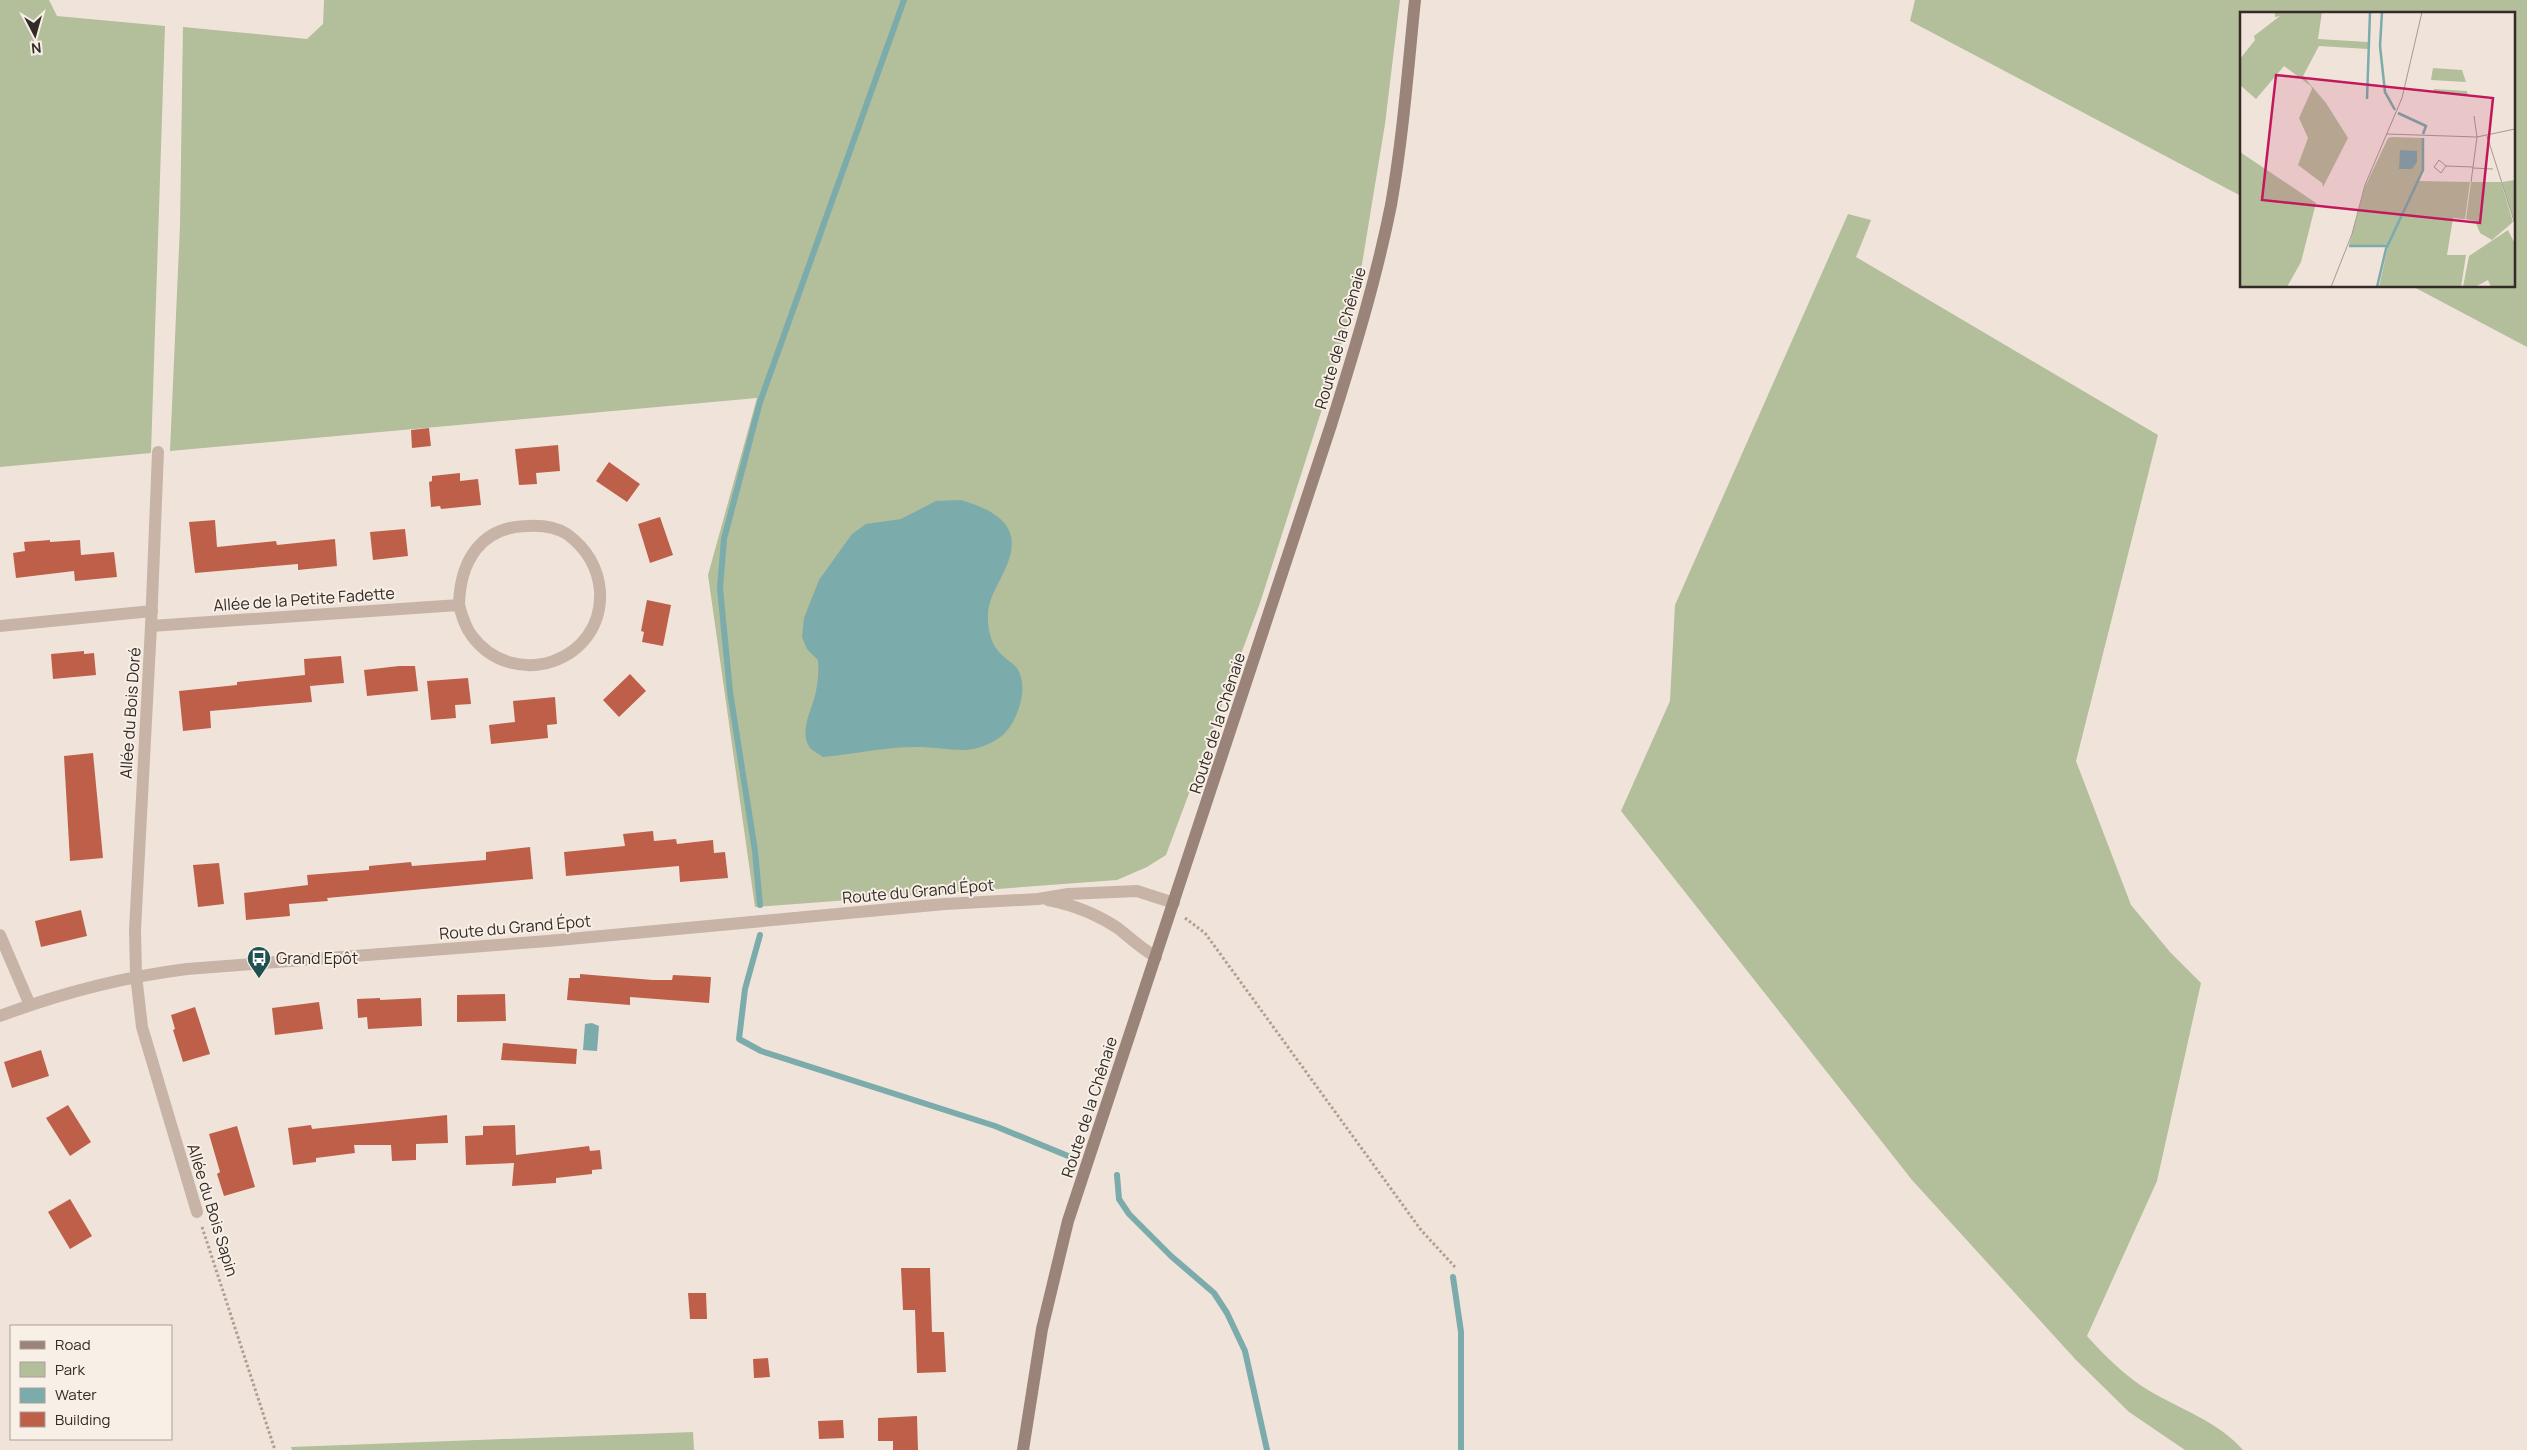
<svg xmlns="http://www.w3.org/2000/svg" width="2527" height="1450" font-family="Manrope,sans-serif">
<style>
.green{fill:#b3be9b}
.water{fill:#7babab}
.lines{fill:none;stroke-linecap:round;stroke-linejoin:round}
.stream{stroke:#7babab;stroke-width:6}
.building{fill:#be6049}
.path{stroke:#b29e91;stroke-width:3;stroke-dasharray:2.5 2.5;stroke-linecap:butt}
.minor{stroke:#c7b4a7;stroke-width:12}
.secondary{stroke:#9a8378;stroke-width:12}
.labels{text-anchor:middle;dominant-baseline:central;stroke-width:4;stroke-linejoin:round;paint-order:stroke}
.street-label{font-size:16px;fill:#342a27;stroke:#f8efe6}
.poi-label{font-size:16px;fill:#342a27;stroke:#f8efe6;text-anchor:start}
.inset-river{fill:none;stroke:#7babab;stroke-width:2.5}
.inset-road{fill:none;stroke:#a59a92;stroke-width:1}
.view{fill:#c2185b;fill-opacity:0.15;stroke:#c2185b;stroke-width:2.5}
.inset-edge{fill:none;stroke:#342a27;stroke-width:2.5}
</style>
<rect width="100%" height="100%" fill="#f0e4da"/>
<g class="green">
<polygon points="0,0 49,0 57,16 165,26 151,453 0,467"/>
<polygon points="324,0 1400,0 1385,124 1362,264 1338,359 1260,603 1166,855 1147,867 1117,880 755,907 708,575 757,398 170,451 180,225 183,27 307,39 323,24"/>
<polygon points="1915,0 2527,0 2527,347 2412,286 2513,286 2513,14 2241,14 2241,196 1910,21"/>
<path d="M1848 214 1871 220 1856 257 2158 435 2076 761 2131 905 2170 952 2201 983 2157 1181 2087 1336C2105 1356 2125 1376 2148 1390 2180 1409 2219 1422 2243 1450H2185L2129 1412 2076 1360 1912 1180 1621 811 1670 701 1675 605Z"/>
<polygon points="693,1432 694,1450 292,1450 291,1447"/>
</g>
<g class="water">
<path d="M961 500C980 506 1006 515 1011 536 1017 566 986 590 988 619 988 632 992 647 1003 656 1007 660 1014 664 1017 668 1029 687 1019 716 1006 732 999 740 984 747 973 749 956 752 938 747 920 747 887 746 856 754 823 757 819 754 813 751 810 748 798 730 813 709 816 691 818 681 819 671 818 660L807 649 802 637 804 618 819 580 852 534 866 524 901 519 936 501Z"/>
<polygon points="592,1023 599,1026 597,1051 583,1050 585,1024"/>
</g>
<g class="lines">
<g class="stream">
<polyline points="760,905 755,851 730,692 720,588 724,539 760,402 904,0"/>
<polyline points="760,935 745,989 739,1039 761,1051 995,1126 1073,1158"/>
<polyline points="1117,1175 1119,1199 1129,1214 1171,1256 1214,1293 1227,1313 1245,1351 1267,1450"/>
<polyline points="1453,1277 1461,1332 1461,1450"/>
</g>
</g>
<g class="building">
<polygon points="429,428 431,446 412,448 411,430"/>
<polygon points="558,445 560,471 536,473 537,484 519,485 515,449"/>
<polygon points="609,462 640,484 627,502 596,481"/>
<polygon points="460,473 460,481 478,479 481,505 441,509 440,506 431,507 429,482 432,481 432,476"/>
<polygon points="660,517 673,555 650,563 638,524"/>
<polygon points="215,520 217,547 276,541 277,545 335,539 337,566 298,570 298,564 195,573 189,522"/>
<polygon points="405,529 408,556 373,560 370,532"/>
<polygon points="50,540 50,542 80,540 81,555 114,552 117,577 75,581 74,571 16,578 13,553 25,551 24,542"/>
<polygon points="647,600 671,605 663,646 642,642 644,632 641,631"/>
<polygon points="84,651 84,654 94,653 96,675 53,679 51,654"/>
<polygon points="341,656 344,683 310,686 312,702 210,711 211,728 183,731 179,691 237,685 237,682 305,675 304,659"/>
<polygon points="399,666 415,666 418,691 367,696 364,670"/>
<polygon points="630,674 646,691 619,717 603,700"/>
<polygon points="468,678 471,704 455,705 456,718 431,720 427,681"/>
<polygon points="555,697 557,724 547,725 548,738 491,744 489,725 515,722 513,701"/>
<polygon points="93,753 103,858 70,861 64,756"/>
<polygon points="653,831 654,841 676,839 677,844 713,840 714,853 725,852 728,878 680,882 679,866 566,876 564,852 625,846 623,834"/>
<polygon points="530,847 533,879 327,898 328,901 289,904 290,916 246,920 244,893 308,885 307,875 369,870 369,866 411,862 412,866 486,860 486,852"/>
<polygon points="219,863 224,904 198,907 193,865"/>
<polygon points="81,910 87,936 41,947 35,921"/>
<polygon points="580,974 653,980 672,980 673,975 711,977 709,1003 630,997 630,1005 567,1000 569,978 580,978"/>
<polygon points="505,994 506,1021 457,1022 457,995"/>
<polygon points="380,998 380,1000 421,998 422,1026 368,1029 367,1017 358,1018 357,999"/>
<polygon points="319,1002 323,1029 275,1035 272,1008"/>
<polygon points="195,1007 210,1054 183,1062 173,1030 175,1029 171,1015"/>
<polygon points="503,1043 577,1049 576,1064 501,1060"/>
<polygon points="41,1050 49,1076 12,1088 4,1062"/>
<polygon points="68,1105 91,1142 70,1156 46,1118"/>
<polygon points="447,1115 448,1143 416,1144 416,1160 392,1161 391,1145 354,1145 355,1153 316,1158 316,1162 293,1165 288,1128 311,1125 312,1129"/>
<polygon points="515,1125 516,1155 589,1146 590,1151 600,1150 602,1169 592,1170 592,1174 556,1178 556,1183 512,1186 514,1163 466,1165 465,1136 483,1135 483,1126"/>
<polygon points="237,1126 255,1187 224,1196 217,1174 220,1172 209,1134"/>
<polygon points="70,1199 92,1236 70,1249 48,1212"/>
<polygon points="901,1268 930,1268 932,1332 944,1332 946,1372 917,1373 915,1310 903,1310"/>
<polygon points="688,1293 706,1293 707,1319 690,1319"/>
<polygon points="768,1358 770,1377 754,1378 753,1359"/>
<polygon points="917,1416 918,1450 893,1450 893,1441 878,1441 878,1418"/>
<polygon points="843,1420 844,1438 819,1439 818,1421"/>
</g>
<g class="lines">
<g class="path">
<polyline points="1185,918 1205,933 1421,1230 1455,1267"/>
<polyline points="202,1227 275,1450"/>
</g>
<g class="minor">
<polyline points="158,452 151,626 135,930 136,975 142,1027 197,1212"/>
<polyline points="0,626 152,611"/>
<path d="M151 626 459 605C462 616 465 627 472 636 514 692 604 662 600 591 598 567 586 548 567 534 554 526 541 525 527 526 480 527 460 562 459 605"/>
<path d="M1048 900C1074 905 1097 914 1119 929 1131 939 1142 949 1156 957"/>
<polyline points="0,935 30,1005"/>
<path d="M0 1016C61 993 123 977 187 969L548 941 945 904 1038 899 1068 894 1137 891 1174 903"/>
</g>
<path class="secondary" d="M1023 1450 1042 1329 1068 1221 1331 425C1354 352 1376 280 1391 205 1403 137 1408 68 1415 0"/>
</g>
<defs>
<g id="bus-pin" transform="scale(1.25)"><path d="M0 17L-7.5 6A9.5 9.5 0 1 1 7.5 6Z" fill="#1f5152" stroke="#f8efe6"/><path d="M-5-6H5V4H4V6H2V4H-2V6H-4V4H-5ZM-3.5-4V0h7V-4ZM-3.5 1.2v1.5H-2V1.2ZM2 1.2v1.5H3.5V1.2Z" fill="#fff"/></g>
</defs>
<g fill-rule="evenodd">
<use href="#bus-pin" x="259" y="958"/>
</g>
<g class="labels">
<g class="street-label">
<text transform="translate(1340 338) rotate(-74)">Route de la Chênaie</text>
<text transform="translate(304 599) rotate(-4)">Allée de la Petite Fadette</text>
<text transform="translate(130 713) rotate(-86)">Allée du Bois Doré</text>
<text transform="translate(1217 723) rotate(-72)">Route de la Chênaie</text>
<text transform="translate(918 891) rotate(-5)">Route du Grand Épot</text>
<text transform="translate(515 927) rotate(-5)">Route du Grand Épot</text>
<text transform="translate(1089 1107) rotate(-72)">Route de la Chênaie</text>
<text transform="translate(213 1210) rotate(73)">Allée du Bois Sapin</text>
</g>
<g class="poi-label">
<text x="276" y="958">Grand Epôt</text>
</g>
</g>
<g transform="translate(2240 12)">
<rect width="275" height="275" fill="#f0e4da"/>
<path d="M35 0H82L78 27 128 30V37L79 34 63 64 86 91 108 126 83 175 82 171 58 153 68 126 59 106 72 77 71 74 44 54 16 87 0 73V47L15 28 14 24 40 4 35 5ZM193 56 222 58 226 70 191 68ZM194 77 227 79 228 83 193 81ZM152 125 183 126 184 155 179 169 230 170 225 207 213 206 207 243H226L221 275H139L148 234 109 233 125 175 148 126ZM0 140 76 191 61 250 47 275H0ZM275 168V211L262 170ZM231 170H261L273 210 252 228 240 221 235 209 226 207ZM268 218 275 232V275H251L248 268 235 275H223L229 244Z" fill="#b3be9b"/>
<path d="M160 138 177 139V150L172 157H159Z" fill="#7babab"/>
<path class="inset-river" d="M142 0 140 34 145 80 155 98M127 87 130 0M158 101 186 114 183 122M109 234H146M137 275 146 237 183 158V126"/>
<path class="inset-road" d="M147 122 237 125 275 117M247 124 275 212M206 154 201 161 194 155 199 148 206 154 233 155M233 156 253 157M231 170 237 125 234 104M91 275 112 222 125 173 162 86 182 0"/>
<path class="view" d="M36 63 253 86 240 211 22 188Z"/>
<rect width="275" height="275" class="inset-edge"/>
</g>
<rect x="10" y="1325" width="162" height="115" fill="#f8efe6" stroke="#aaa09a"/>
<rect x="20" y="1341" width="25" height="8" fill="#9a8378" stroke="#aaa09a"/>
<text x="55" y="1350" font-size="15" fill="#342a27">Road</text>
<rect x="20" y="1362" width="25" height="15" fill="#b3be9b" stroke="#aaa09a"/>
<text x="55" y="1375" font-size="15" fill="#342a27">Park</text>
<rect x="20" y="1388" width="25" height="15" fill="#7babab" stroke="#aaa09a"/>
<text x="55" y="1400" font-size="15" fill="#342a27">Water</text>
<rect x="20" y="1412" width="25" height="15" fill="#be6049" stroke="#aaa09a"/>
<text x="55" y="1425" font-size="15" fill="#342a27">Building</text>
<g transform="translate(35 35) rotate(174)" stroke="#f8efe6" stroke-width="4" paint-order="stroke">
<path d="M0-4L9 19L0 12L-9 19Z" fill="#342a27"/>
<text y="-8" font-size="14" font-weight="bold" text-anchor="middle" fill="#342a27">N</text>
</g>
</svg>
